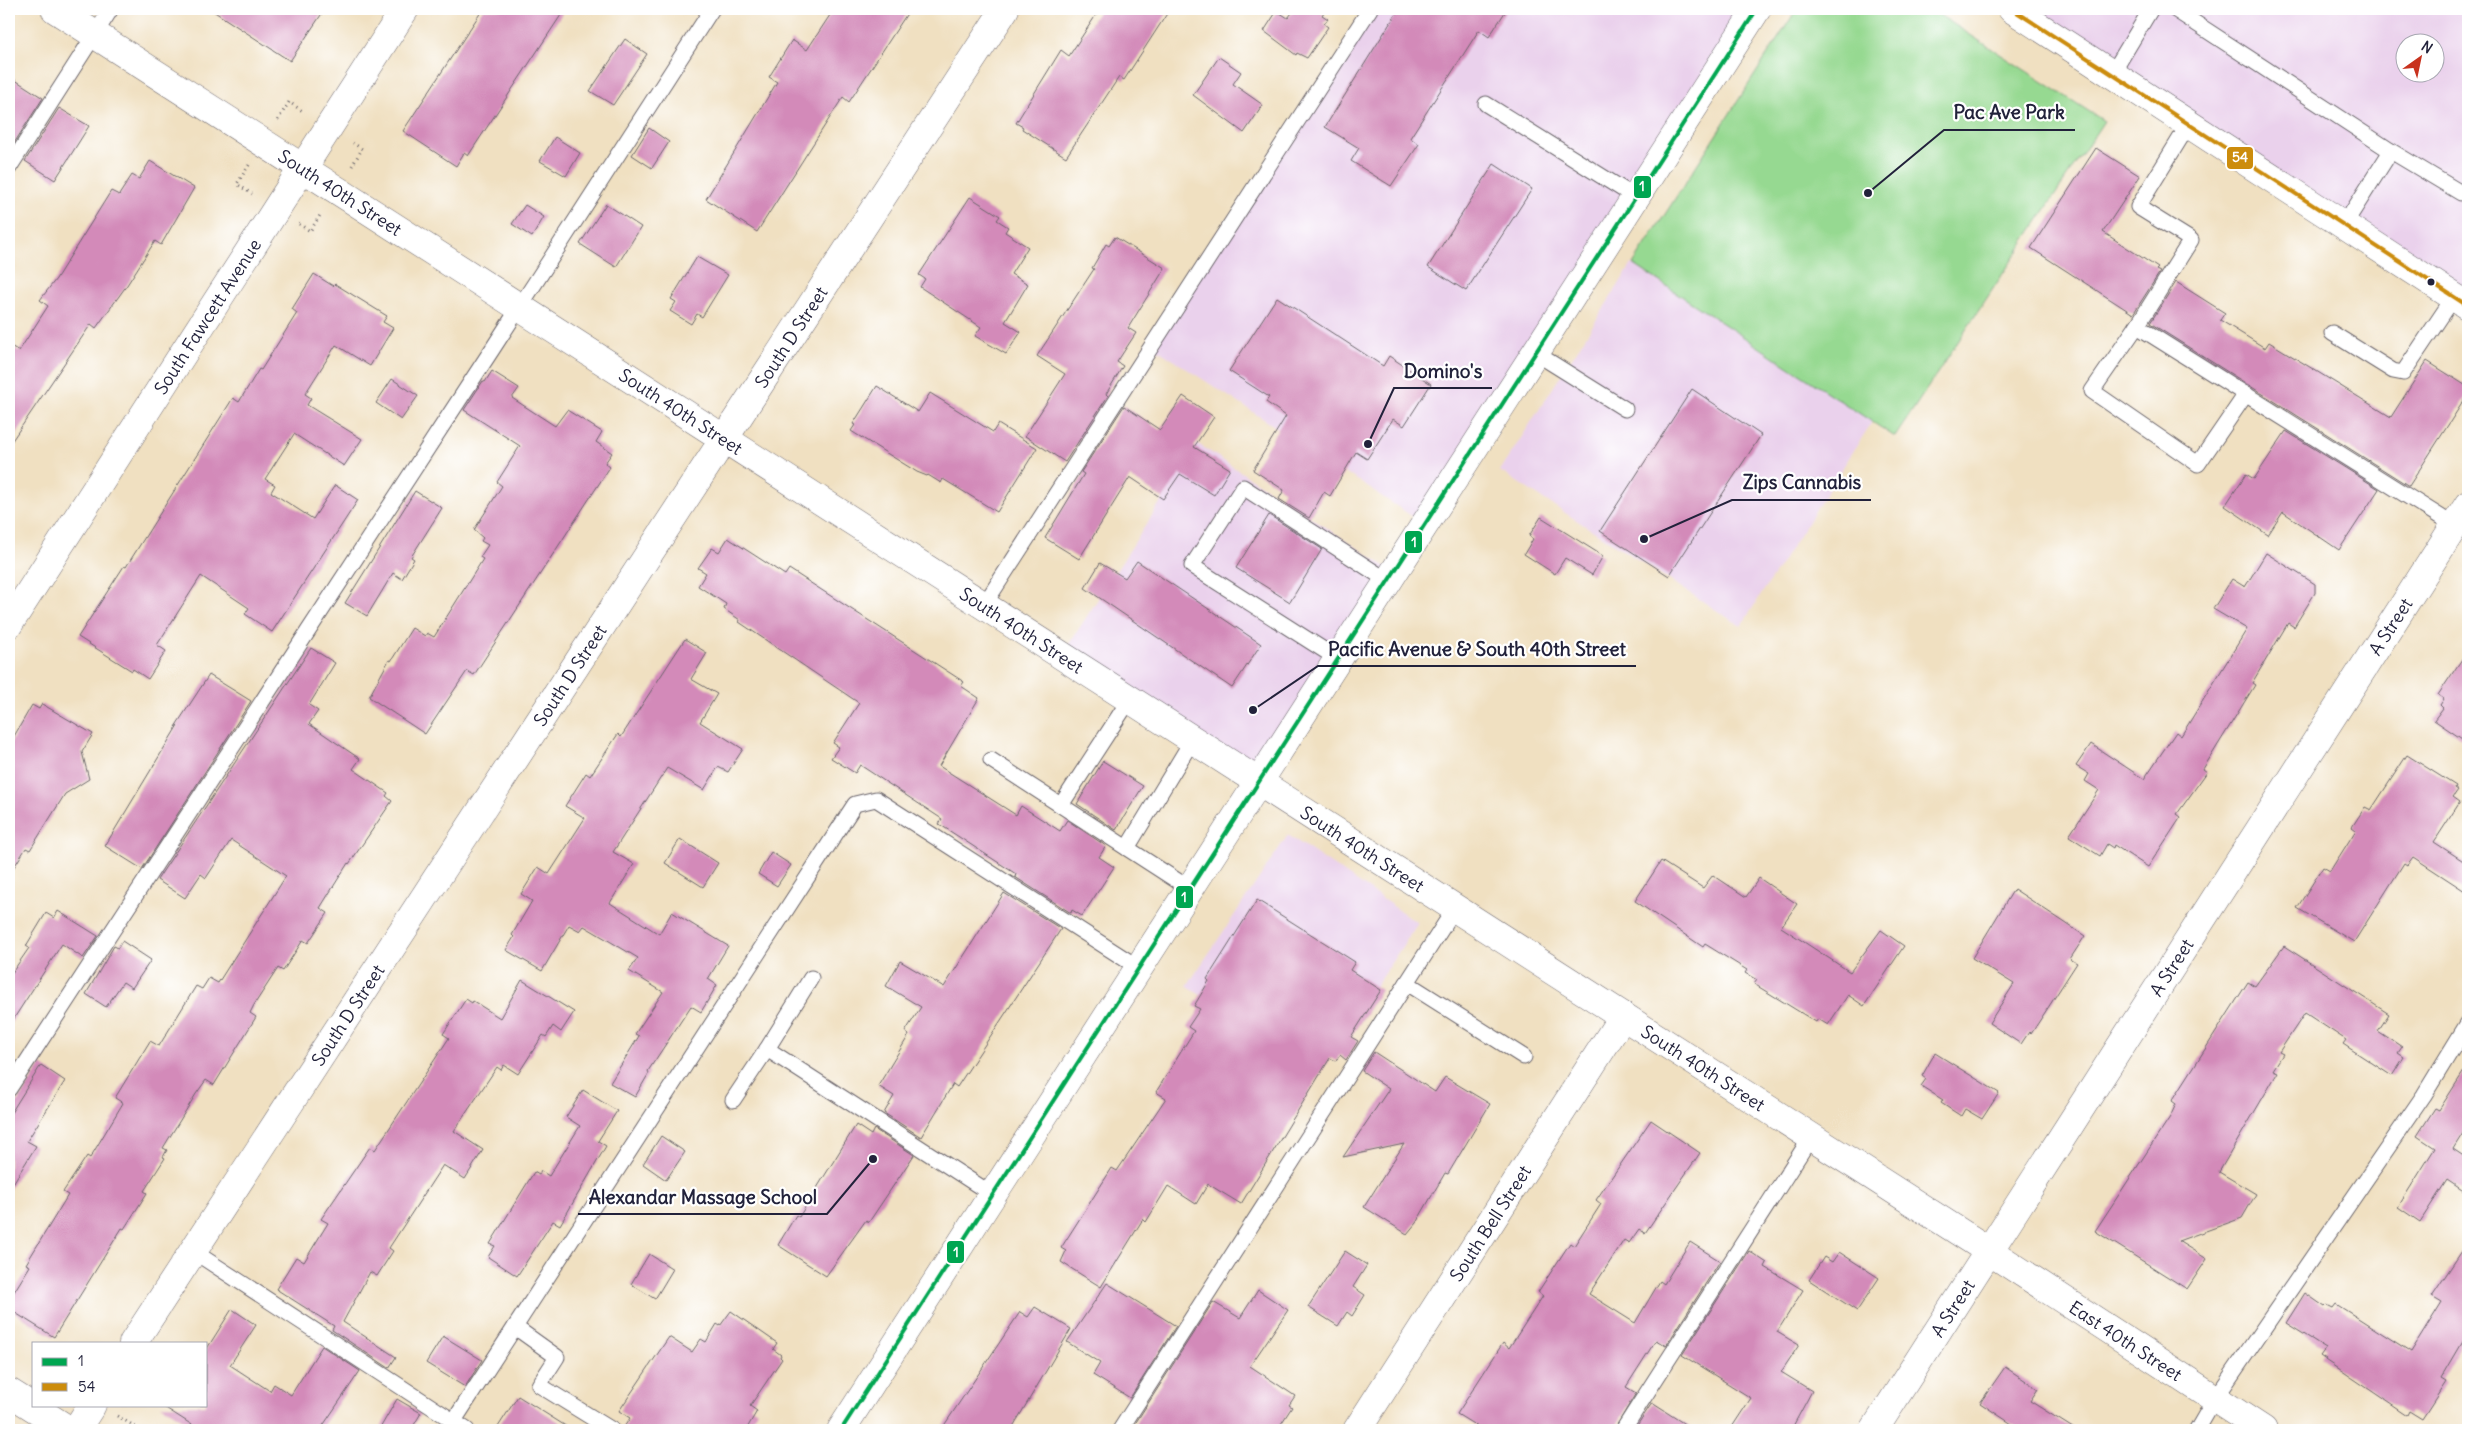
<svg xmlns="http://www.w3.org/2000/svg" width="2477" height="1439" font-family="Delius,sans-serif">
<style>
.built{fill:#ead1ec;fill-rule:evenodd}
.green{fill:#96d991;stroke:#5c7e66}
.building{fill:#d38ab9}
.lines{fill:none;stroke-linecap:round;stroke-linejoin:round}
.lane-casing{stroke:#6a646a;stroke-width:17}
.street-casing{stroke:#6a646a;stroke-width:29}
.secondary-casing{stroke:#6a646a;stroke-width:29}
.primary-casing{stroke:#6a646a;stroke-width:29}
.path{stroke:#6a646a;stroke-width:3;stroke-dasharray:1 4;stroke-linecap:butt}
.lane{stroke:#fff;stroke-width:15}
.street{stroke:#fff;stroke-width:28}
.secondary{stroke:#fff;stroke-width:28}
.primary{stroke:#fff;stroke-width:28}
.bus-1-casing{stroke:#fff;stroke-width:8}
.bus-2-casing{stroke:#fff;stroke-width:8}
.bus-1{stroke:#00a651;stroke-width:4}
.bus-2{stroke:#cc8c0c;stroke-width:4}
.bus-dot{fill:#22223b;stroke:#fff;stroke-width:2}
.labels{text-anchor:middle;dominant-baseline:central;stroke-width:4.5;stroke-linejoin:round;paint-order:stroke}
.street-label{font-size:18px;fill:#22223b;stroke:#fff}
.leader{fill:none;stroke:#22223b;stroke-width:2}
.callout-dot{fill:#22223b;stroke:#fff;stroke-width:2}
.callout-label{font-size:19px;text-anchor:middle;font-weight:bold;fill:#22223b;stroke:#fff;stroke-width:4.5;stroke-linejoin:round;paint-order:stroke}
.line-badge{stroke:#fff;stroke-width:2}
.badge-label{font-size:14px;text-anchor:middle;font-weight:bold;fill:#fff}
</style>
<rect width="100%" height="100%" fill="#fff"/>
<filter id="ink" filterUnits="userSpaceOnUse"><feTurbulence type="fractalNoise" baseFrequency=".02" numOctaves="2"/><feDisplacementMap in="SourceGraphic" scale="10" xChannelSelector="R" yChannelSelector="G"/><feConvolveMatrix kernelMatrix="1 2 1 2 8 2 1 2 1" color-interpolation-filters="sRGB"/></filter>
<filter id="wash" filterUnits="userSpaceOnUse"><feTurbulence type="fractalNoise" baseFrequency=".0096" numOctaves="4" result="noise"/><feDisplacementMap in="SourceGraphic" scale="20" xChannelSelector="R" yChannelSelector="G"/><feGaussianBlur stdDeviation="1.12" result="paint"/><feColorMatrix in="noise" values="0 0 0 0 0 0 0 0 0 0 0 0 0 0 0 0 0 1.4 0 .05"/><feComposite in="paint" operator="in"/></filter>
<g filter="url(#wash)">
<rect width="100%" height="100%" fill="#f0e0c1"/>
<g class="built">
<polygon points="1370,9 1757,9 1424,524 1152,346"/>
<path d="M2012 9H2468V306ZM2404 42H2434V72H2404Z"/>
<polygon points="1632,264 1872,422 1741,626 1500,471"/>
<polygon points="1198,444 1394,572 1259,782 1062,655"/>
<polygon points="1288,835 1418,923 1317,1073 1187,986"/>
</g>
<polygon class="green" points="1797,9 1930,9 2104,121 1895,437 1633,264"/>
<g id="blocks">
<g class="building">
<polygon points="210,9 325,9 290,61"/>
<polygon points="483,9 565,9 468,156 464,153 456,166 403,131"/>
<polygon points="834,9 910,9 849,102 843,97 757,232 706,199 777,82 769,77 792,40 807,50"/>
<polygon points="1100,9 1170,9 1124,80 1119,77 1066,157 1022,129 1023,127 1016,123 1061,50 1069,56"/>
<polygon points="1295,9 1326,9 1322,15 1328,19 1324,24 1328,27 1307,58 1297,53 1296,55 1264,31 1277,11 1288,18"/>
<polygon points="1399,9 1507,9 1489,37 1479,30 1410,138 1419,144 1391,186 1351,161 1359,148 1325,127"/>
<polygon points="625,39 647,54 613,105 590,91"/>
<polygon points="1219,57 1241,72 1233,84 1263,105 1244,133 1193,95"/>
<polygon points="9,76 43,98 9,151"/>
<polygon points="59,108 89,126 55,180 25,161"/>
<polygon points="649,128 669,142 652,168 632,155"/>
<polygon points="555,137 580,153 566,176 540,161"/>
<polygon points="2096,148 2140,176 2103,232 2158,268 2156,270 2160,272 2133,314 2031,248"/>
<polygon points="150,161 194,188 161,245 155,241 127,285 96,328 91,324 9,445 9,345 19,351 48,306 40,300 56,279 111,191 119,195 132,175 139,179"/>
<polygon points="1494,164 1532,189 1466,291 1428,267"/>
<polygon points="970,197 1000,216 997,220 1008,227 1005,232 1028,247 1011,274 1028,284 1005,322 1021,332 1006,354 975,336 981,327 920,287 925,279 919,275"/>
<polygon points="606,204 641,227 616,267 580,244"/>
<polygon points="525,205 544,217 532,237 512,224"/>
<polygon points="1115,237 1165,268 1128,328 1136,333 1117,362 1123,366 1106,394 1108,396 1065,462 1025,436 1065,374 1037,356 1094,269 1092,268 1106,244 1109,246"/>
<polygon points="697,257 728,275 702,317 697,314 691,324 670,311 676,302 671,299"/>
<polygon points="314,274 333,286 335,284 387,316 383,322 393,328 370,366 336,345 305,394 311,398 307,405 362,439 344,466 294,434 265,479 275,485 271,492 313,519 335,485 358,500 272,632 245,614 249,608 201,576 157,645 166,651 148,679 133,669 132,671 78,637 124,566 126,567 233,398 239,402 259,369 261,370 297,313 292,309"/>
<polygon points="2176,282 2225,313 2220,320 2265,348 2269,342 2391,417 2427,361 2468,387 2468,394 2409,486 2150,323"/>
<polygon points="1277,297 1383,366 1389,356 1431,384 1404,426 1393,419 1367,459 1356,452 1330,496 1324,492 1309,518 1279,499 1284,490 1253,470 1286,416 1266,402 1269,397 1229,371"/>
<polygon points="492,371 519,388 512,398 555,426 567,410 602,432 596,442 612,453 605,463 610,467 474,675 467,671 425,734 369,697 389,660 391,661 412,628 425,636 427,633 434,637 483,559 480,557 488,545 481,541 483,538 474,530 502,486 497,482 520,446 464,410 483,381 485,382"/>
<polygon points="392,379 418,396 401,420 376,403"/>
<polygon points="877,386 918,412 930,393 993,432 998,424 1037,448 997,512 943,479 941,483 928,475 927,476 917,472 851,431 855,425 853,424"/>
<polygon points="1692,389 1761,435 1669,576 1600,531"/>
<polygon points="1183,396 1214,417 1194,447 1230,469 1214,495 1180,474 1163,499 1130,477 1079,559 1045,538 1084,474 1081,472 1124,406 1160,430"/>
<polygon points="2286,431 2379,489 2339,550 2283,512 2268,535 2225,506 2246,474 2254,479"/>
<polygon points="415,491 442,508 411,557 414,559 402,579 393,573 367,616 345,603"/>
<polygon points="1269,515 1322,549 1290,602 1236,568"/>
<polygon points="1541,517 1603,556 1592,575 1565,558 1555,574 1524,554 1533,539 1529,536"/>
<polygon points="728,538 785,575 789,569 964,682 961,686 979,698 939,766 1016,815 1021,806 1060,831 1067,820 1106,846 1099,857 1114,867 1082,916 1072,910 1071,913 1015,877 1016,874 939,824 942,819 860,765 855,773 831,758 839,747 833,743 859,703 739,622 740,620 724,609 726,604 698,586 706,573 698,568 712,548 719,552"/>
<polygon points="2266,553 2315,584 2315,593 2294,627 2288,623 2252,683 2255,685 2203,769 2207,772 2177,814 2181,817 2148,867 2114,845 2113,848 2107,844 2100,856 2069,836 2099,790 2085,781 2089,774 2076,766 2091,744 2144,779 2176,732 2181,736 2247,629 2213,609 2232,579 2245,587"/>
<polygon points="1137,561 1261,644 1232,688 1085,588 1100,563 1125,578"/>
<polygon points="685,639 707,653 691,679 717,694 700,722 743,749 728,772 718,767 704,790 667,768 613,852 634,864 610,903 659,934 672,912 728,946 708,979 717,985 701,1012 691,1006 648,1071 649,1073 635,1097 610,1083 639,1036 635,1034 663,992 629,971 638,958 584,926 580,931 569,925 542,971 506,950 514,937 512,935 532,901 521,894 538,867 549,874 585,818 565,806 586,773 590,776 618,734 621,737"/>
<polygon points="311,648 335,663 309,705 318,711 309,724 360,759 353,769 388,793 386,796 392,801 349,864 348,863 320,908 328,913 308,943 303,940 283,971 278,968 254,1005 250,1013 256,1017 214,1085 206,1080 196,1094 163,1148 167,1150 163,1157 165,1158 144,1191 147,1193 124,1229 122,1228 54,1337 9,1309 9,1300 30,1266 26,1264 68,1195 63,1192 87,1156 90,1158 123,1103 115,1098 150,1041 159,1046 196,986 202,989 209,978 218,983 286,876 231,840 206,878 201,874 185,898 157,880"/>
<polygon points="2468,650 2468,743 2434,720 2443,708 2440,705 2444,699 2438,695"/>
<polygon points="209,675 251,701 142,869 105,846 178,725 175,727"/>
<polygon points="42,704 93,734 82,752 89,779 65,794 30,850 26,848 9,875 9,745 32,705 39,709"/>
<polygon points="2407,755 2456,786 2455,788 2458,790 2453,797 2460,802 2434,842 2468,864 2468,893 2413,857 2407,865 2404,863 2354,942 2297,908 2323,867 2330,871 2356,830 2352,827 2365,807 2371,810"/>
<polygon points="1103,761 1143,786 1116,830 1077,804"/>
<polygon points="680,839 718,863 703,887 665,863"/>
<polygon points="771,852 791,865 777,886 758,874"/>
<polygon points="1661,861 1703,888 1713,875 1746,897 1759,878 1797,904 1781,927 1850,972 1881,930 1904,946 1864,1006 1848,995 1828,1025 1818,1019 1816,1022 1754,984 1757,980 1745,973 1747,970 1705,944 1703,947 1635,901"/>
<polygon points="2014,889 2085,936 2070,959 2077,963 2031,1034 2029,1032 2021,1044 1989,1023 2014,984 1972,958"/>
<polygon points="1004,893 1061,929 957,1087 953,1084 921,1137 884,1113 894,1096 878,1086 909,1035 905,1032 921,1007 886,986 900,961 944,987"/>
<polygon points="1257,900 1355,962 1350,970 1381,990 1351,1037 1358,1041 1346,1060 1340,1055 1336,1061 1330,1058 1241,1204 1208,1184 1196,1204 1168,1186 1146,1222 1143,1219 1101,1287 1061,1262 1066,1251 1061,1248 1112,1168 1117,1171 1166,1098 1156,1092 1194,1031 1188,1027 1200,1009 1194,1006 1209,981 1207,979"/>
<polygon points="58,911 98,936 83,958 62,944 9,1026 9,977 29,948 26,946 46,913 54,918"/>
<polygon points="122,941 151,960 132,988 123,982 106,1007 86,994 114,946 118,948"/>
<polygon points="2284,946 2389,1014 2378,1031 2402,1047 2398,1053 2404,1057 2392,1076 2343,1044 2346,1040 2305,1013 2279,1052 2283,1054 2273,1070 2278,1072 2219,1172 2256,1194 2242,1218 2178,1241 2207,1259 2187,1289 2095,1231 2170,1117 2176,1104 2172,1101 2248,982 2255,986"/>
<polygon points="522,980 574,1012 561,1032 553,1026 546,1037 543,1035 518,1074 504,1065 501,1070 497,1067 454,1131 483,1150 465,1179 443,1165 389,1248 393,1251 377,1276 370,1272 343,1322 396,1357 389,1368 332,1330 334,1326 276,1289 296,1257 304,1262 328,1223 321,1219 370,1147 375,1150 449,1038 443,1034 466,999 472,1003 473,1001 500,1018"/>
<polygon points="1374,1052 1435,1092 1445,1077 1490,1104 1448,1174 1445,1173 1416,1223 1407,1234 1364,1207 1404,1144 1343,1157 1389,1089 1362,1071"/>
<polygon points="1935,1053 1999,1093 1982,1119 1965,1109 1961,1116 1941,1103 1943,1100 1921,1086 1926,1079 1922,1076"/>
<polygon points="41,1065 65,1081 27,1141 36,1146 9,1190 9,1116"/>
<polygon points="2468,1065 2468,1125 2453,1149 2468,1159 2468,1194 2447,1180 2420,1222 2398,1207 2435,1148 2417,1136 2435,1108 2439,1110"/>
<polygon points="583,1090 617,1111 598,1141 606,1146 560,1225 553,1221 517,1276 488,1257 495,1246 490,1244 534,1172 539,1175 541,1171 549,1176 580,1126 566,1117"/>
<polygon points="1651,1120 1700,1153 1645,1233 1639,1229 1629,1243 1624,1240 1589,1294 1635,1323 1660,1281 1664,1284 1690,1242 1720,1261 1666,1346 1656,1340 1626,1387 1636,1393 1614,1430 1483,1430 1457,1414 1503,1343 1509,1348 1543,1296 1538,1292 1570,1243 1574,1246 1601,1204 1596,1200"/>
<polygon points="856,1125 871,1135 874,1129 914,1155 869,1222 866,1220 826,1276 778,1245 796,1215 799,1217"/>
<polygon points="661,1136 685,1152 666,1180 643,1164"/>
<polygon points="2468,1242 2468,1333 2441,1379 2446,1382 2422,1419 2409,1411 2407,1415 2320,1356 2326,1348 2286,1323 2305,1293 2325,1307 2327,1305 2333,1308 2336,1304 2411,1352 2442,1302 2432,1296"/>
<polygon points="1345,1251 1367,1265 1353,1287 1365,1295 1352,1316 1347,1312 1338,1326 1308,1307"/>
<polygon points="1749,1251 1767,1263 1765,1267 1803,1290 1777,1332 1799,1345 1781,1372 1812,1391 1791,1430 1730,1430 1751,1398 1682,1355"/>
<polygon points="1839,1252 1879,1278 1857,1311 1809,1280 1824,1257 1832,1262"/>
<polygon points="649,1254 673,1269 655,1299 631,1284"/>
<polygon points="1107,1283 1176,1326 1130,1398 1093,1375 1100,1363 1067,1342"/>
<polygon points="1258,1290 1288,1310 1250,1366 1295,1396 1289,1405 1292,1407 1277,1430 1131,1430 1213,1302 1240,1318"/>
<polygon points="1035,1307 1071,1329 1011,1430 941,1430 1020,1312 1028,1317"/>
<polygon points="232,1309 256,1325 230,1365 270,1391 274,1384 291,1395 322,1346 360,1371 320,1430 200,1430 161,1405 206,1405 206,1350"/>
<polygon points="731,1311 777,1343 773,1349 781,1355 780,1357 782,1359 750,1406 757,1411 746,1430 622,1430 630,1418 619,1411 669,1337 692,1352 701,1339 706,1342 717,1324 720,1326"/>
<polygon points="443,1336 482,1360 465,1387 426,1363"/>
<polygon points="2005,1367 2038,1389 2030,1401 2076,1430 2021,1430 1980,1403"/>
<polygon points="518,1396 572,1430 496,1430"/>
<polygon points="397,1399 421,1413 411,1430 379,1430"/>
<polygon points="1652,1403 1694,1430 1634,1430"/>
</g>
</g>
</g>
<g filter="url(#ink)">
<use href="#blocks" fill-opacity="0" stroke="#6a646a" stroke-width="1"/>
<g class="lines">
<g class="lane-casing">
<g id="lane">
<polyline points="2174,9 2391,151 2461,193"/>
<polyline points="2112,74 2151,9"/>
<polyline points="1486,104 1635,197"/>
<polyline points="2189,124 2138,207 2191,240 2137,326 2455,526"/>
<polyline points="9,168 111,9"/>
<polyline points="2344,225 2391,151"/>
<polyline points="2137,326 2092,391 2198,464 2246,394"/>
<polyline points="2332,333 2393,371 2403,373 2454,297"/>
<polyline points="1534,352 1625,409"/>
<polyline points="984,605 1370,9"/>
<polyline points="1338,659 1192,566 1243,487 1388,581"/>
<polyline points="991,760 1190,889"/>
<polyline points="1061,805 1130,699"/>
<polyline points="1127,848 1193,739"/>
<polyline points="811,978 767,1049 993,1195"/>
<polyline points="1407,983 1524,1057"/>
<polyline points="9,1089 495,345 712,9"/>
<polyline points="733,1100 767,1049"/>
<polyline points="193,1251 467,1430"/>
<polyline points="515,1327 557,1357 539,1385 612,1430"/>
<polyline points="448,1430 855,804 876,799 1139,968"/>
<polyline points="1120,1430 1455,908"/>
<polyline points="1623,1430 1811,1137"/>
<polyline points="2197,1430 2215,1399 2424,1095 2468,1023"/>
</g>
</g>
<g class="street-casing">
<g id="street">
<path id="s1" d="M55 9 1989 1251 2263 1430"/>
<path id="s2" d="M9 624 405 9"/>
<path id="s3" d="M133 1343 1005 9"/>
<polyline points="76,1430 92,1405"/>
<path id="s4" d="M1357 1430 1623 1016"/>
<path id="s5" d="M1874 1430 2468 505"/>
</g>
</g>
<g class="secondary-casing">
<polyline id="secondary" points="9,1392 69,1430"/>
</g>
<g class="primary-casing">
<g id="primary">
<polyline points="2012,9 2468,306"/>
<polyline points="841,1430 1757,9"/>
</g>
</g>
<g class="path">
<polyline points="278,120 289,102 304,112"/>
<polyline points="249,165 237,184 252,194"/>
<polyline points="352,166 362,149 353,143"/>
<polyline points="299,224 310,231 321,214"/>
<polyline points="117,1416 136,1427 133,1430"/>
</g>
<use href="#lane" class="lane"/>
<use href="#street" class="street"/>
<use href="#secondary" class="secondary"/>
<use href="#primary" class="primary"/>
<g class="bus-1-casing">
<polyline id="bus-1" points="841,1430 1757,9"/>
</g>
<g class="bus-2-casing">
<polyline id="bus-2" points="2012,9 2468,306"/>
</g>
<use href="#bus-1" class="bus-1"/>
<use href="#bus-2" class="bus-2"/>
</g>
</g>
<circle class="bus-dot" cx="2431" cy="282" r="4.5"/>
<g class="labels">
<g class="street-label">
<text stroke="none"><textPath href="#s1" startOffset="339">South 40th Street</textPath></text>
<text stroke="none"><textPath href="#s2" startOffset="366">South Fawcett Avenue</textPath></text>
<text stroke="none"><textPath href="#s3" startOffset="1202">South D Street</textPath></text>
<text stroke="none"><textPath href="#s1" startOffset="744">South 40th Street</textPath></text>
<text stroke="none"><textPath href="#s5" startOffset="955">A Street</textPath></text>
<text stroke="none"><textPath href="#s1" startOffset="1149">South 40th Street</textPath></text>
<text stroke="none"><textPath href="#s3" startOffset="798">South D Street</textPath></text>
<text stroke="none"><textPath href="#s1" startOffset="1554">South 40th Street</textPath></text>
<text stroke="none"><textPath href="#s5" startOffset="550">A Street</textPath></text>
<text stroke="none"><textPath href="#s3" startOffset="392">South D Street</textPath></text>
<text stroke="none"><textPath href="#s1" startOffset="1959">South 40th Street</textPath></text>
<text stroke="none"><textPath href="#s4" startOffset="246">South Bell Street</textPath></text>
<text stroke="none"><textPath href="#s5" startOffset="145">A Street</textPath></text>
<text stroke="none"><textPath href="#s1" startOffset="2462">East 40th Street</textPath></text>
</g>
</g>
<path class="leader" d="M1868 193L1944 130H2075M1368 444L1394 388H1492M1644 539L1732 500H1871M1253 710L1318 666H1636M873 1159L827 1214H578"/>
<g class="callout-dot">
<circle cx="1868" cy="193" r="5"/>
<circle cx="1368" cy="444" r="5"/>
<circle cx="1644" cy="539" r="5"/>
<circle cx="1253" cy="710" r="5"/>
<circle cx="873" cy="1159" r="5"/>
</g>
<g class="callout-label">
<text x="2009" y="119">Pac Ave Park</text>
<text x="1443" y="378">Domino's</text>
<text x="1802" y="489">Zips Cannabis</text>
<text x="1477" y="656">Pacific Avenue &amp; South 40th Street</text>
<text x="703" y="1204">Alexandar Massage School</text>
</g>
<g class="line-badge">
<rect x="2226" y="146" width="28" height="24" rx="5" fill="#cc8c0c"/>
<rect x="1633" y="175" width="19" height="24" rx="5" fill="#00a651"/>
<rect x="1404" y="530" width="19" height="24" rx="5" fill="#00a651"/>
<rect x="1175" y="885" width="19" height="24" rx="5" fill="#00a651"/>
<rect x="946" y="1240" width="19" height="24" rx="5" fill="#00a651"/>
</g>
<g class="badge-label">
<text x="2240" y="162">54</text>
<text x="1642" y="191">1</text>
<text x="1414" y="547">1</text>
<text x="1184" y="902">1</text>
<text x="956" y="1257">1</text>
</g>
<rect width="2477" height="1439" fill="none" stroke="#fff" stroke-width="30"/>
<rect x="32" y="1342" width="175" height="65" fill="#ffffff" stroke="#a7a7b1"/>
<rect x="42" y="1358" width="25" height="8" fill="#00a651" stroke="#a7a7b1"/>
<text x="78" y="1366" font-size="15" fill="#22223b">1</text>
<rect x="42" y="1383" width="25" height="8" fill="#cc8c0c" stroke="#a7a7b1"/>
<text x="78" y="1392" font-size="15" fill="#22223b">54</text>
<g transform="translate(2420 58) rotate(33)"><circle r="24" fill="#ffffff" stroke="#a7a7b1"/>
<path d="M0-4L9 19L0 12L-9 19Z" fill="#c8321e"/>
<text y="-8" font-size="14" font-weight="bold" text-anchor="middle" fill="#22223b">N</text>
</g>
</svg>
